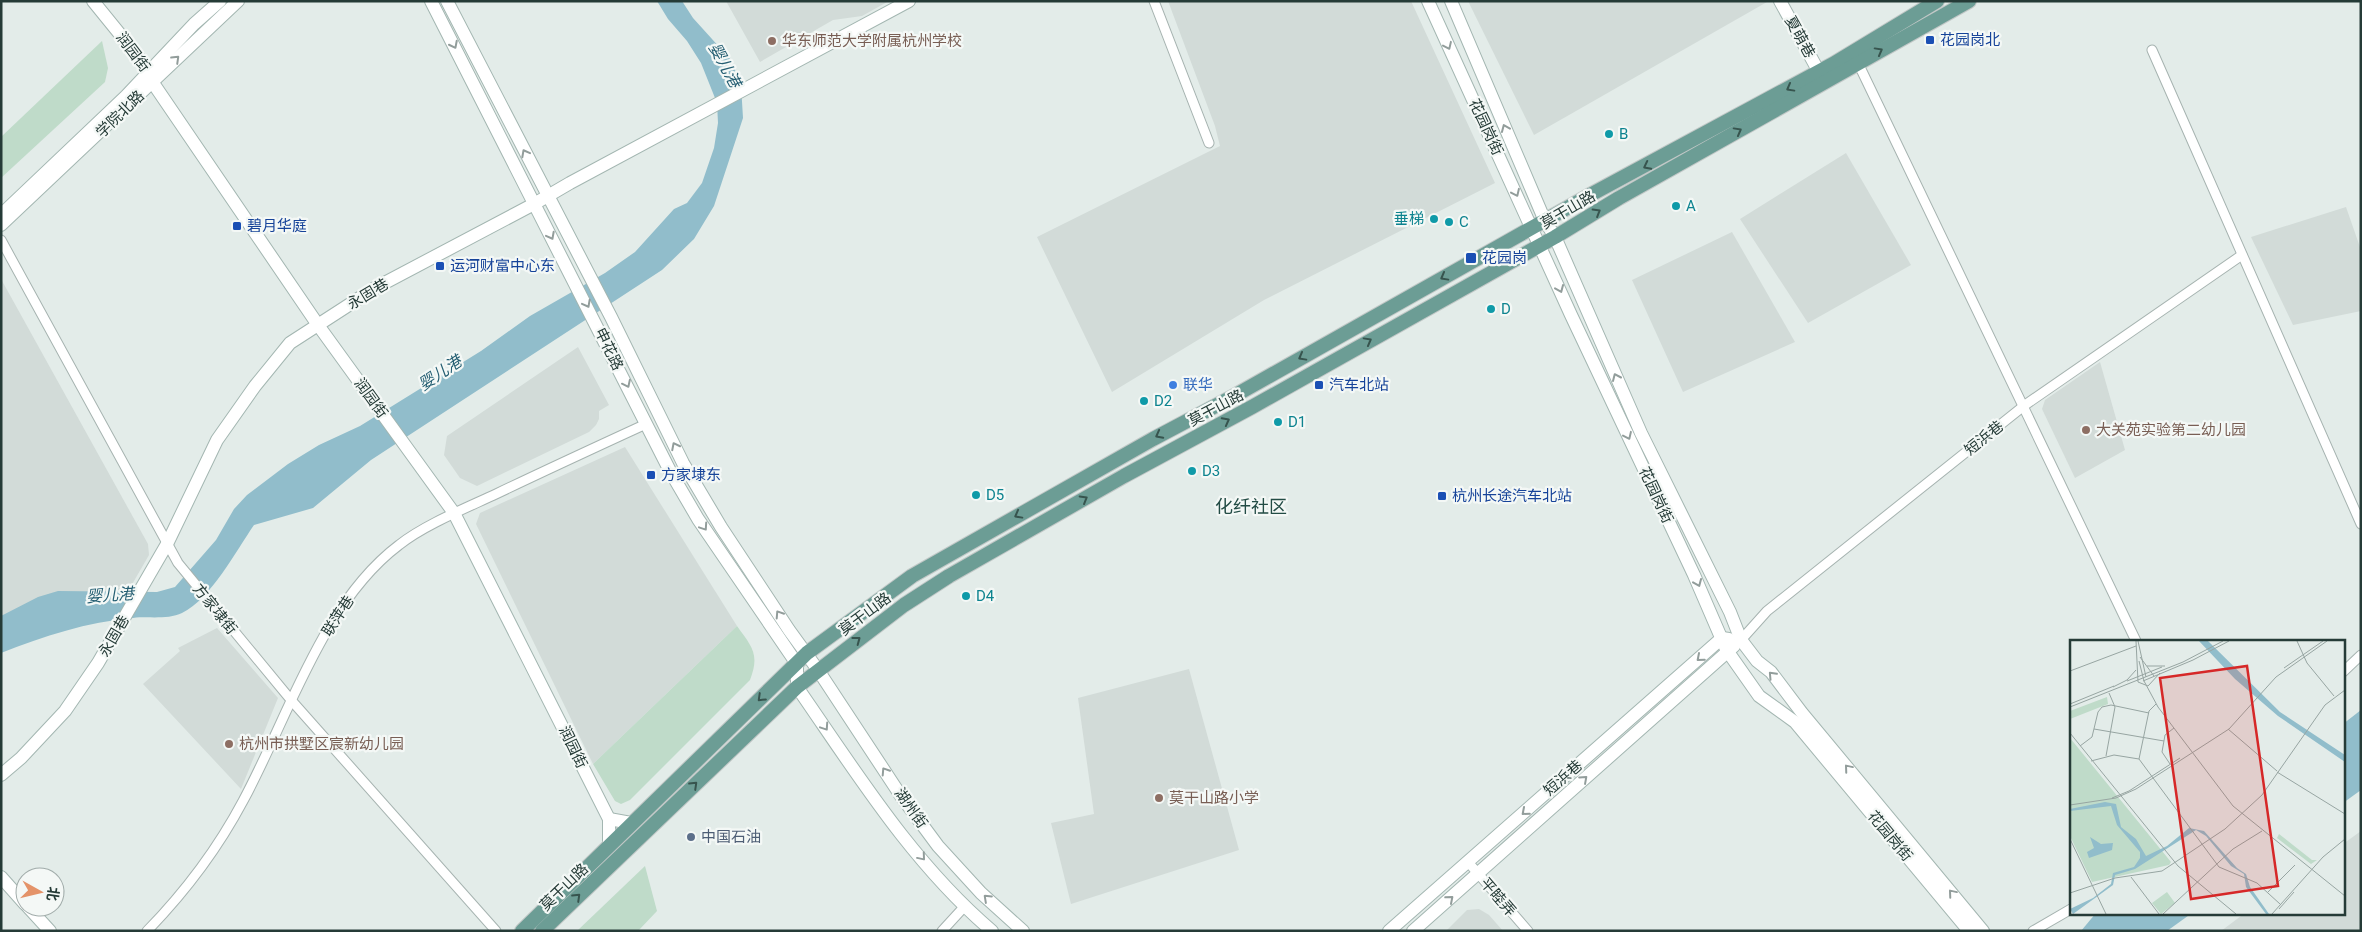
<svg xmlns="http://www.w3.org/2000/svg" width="2362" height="932" font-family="Roboto,'Noto Sans SC',sans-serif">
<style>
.built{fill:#d2dbd8}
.green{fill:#bfdbc9}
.water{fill:#91bdcb}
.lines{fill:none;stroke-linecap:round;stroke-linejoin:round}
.street-casing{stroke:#a6b3b0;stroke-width:11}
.secondary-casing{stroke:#a3b6b1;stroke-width:14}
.primary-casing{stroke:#c2c8c7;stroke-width:16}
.street{stroke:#fff;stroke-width:9}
.secondary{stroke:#fff;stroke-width:12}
.primary{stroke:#6c9d95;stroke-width:14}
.oneway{stroke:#929d9b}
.oneway2{stroke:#37544e}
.transit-dot{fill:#1a4fb4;stroke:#f4f8f6;stroke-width:2}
.education-dot{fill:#8d6e63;stroke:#f4f8f6;stroke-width:2}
.culture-dot{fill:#0f9aa8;stroke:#f4f8f6;stroke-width:2}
.shop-dot{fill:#3f7fe0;stroke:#f4f8f6;stroke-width:2}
.service-dot{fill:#5c6f8a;stroke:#f4f8f6;stroke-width:2}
.labels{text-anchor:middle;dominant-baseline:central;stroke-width:4.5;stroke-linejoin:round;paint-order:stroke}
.street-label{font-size:15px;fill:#253b37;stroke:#f4f8f6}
.transit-label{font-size:15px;fill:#164399;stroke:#f4f8f6;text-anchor:start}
.education-label{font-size:15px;fill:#785e54;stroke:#f4f8f6;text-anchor:start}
.culture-label{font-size:15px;fill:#0d838f;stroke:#f4f8f6;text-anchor:start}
.shop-label{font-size:15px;fill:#366cbe;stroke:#f4f8f6;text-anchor:start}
.service-label{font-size:15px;fill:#4e5e75;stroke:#f4f8f6;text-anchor:start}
.water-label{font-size:16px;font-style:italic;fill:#245e72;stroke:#f4f8f6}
.quarter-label{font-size:18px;fill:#234c45;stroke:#f4f8f6}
.inset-road{fill:none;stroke:#97a5a2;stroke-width:1}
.view{fill:#d62828;fill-opacity:0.15;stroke:#d62828;stroke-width:2.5}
.inset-edge{fill:none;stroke:#253b37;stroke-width:2.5}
</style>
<rect width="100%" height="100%" fill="#e3ece9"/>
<g class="built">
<polygon points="726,1 889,1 862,16 833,20 760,62"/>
<polygon points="1168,1 1411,1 1495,183 1264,300 1112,392 1037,237 1220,146 1215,126"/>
<polygon points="1468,1 1767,1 1767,2 1534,135"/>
<polygon points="1846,153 1911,265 1808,323 1740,219"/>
<polygon points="2346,207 2361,250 2361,311 2293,325 2251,237"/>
<polygon points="1732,232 1795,342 1683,392 1632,280"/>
<polygon points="1,279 148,544 149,555 123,600 1,626"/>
<polygon points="578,347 609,405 599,411 599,419 596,425 589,432 477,486 460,478 444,455 447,436"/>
<polygon points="2100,362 2125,450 2075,478 2042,409 2045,400"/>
<polygon points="625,447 737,626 593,764 476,524 480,513"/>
<polygon points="217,628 278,698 241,789 143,684 180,651 178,648"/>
<polygon points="1189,669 1239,850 1071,904 1051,823 1094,814 1078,698"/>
<polygon points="2361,831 2361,931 2221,931 2245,913 2343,913 2343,844"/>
<polygon points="1479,909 1489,915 1503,931 1446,931 1467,910"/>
</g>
<g class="green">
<polygon points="102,41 108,68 105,82 1,178 1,137"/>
<path d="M737 626C752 647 760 654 750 680L630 800 621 804 615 801 593 764Z"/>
<polygon points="645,866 657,911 638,931 577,931"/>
</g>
<g class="water">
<path d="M657 1H682L693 18 731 60 741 85 743 118 714 206 694 239 662 270 371 460 313 508 254 525C236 551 211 599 182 613 168 620 148 616 133 618 87 622 44 636 1 653V616L38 597 58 591 157 592 175 587 216 540 234 509 247 495 288 464 319 445 360 426 481 351 530 316 605 273 635 252 674 209 687 203 702 183 714 148 718 123 717 103 701 63 687 41 668 19Z"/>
<polygon points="2361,710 2361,790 2343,803 2343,724"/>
<polygon points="2096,913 2192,913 2167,931 2081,931"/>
</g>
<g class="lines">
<g class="street-casing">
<g id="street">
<polyline points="1154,1 1209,143"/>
<polyline points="2152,50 2361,524"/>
<polyline points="1858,63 2136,641"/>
<polyline points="1,240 178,563 291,700 496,931"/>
<polyline points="1741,640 1767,611 2025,405 2242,255"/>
<polyline points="2343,672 2361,655"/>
<polyline points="1468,862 1528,931"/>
<path d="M147 931C185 892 218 848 243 801 288 718 322 603 399 545 424 525 466 508 496 494 546 470 596 447 646 424"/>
<polyline points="942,931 964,907"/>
<polyline points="2033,931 2071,909"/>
</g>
</g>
<g class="secondary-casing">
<g id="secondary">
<polyline points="93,1 149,70 153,83 318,325 454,513 609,819 609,844"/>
<path d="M431 1 670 471 698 519 797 664V687C856 772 912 863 992 931"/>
<polyline points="447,1 611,317 683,463 721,527 789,630 818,670 901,796 938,846 981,893 1023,931"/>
<polyline points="1428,1 1571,315 1694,575 1726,649 1759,696 1795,722 1969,931"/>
<polyline points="1451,1 1545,221 1555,237 1641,433 1730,612 1741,640 1757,661 1771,672 1802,713 1983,931"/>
<polyline points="1780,1 1819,72"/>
<polyline points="2,214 126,96 194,24 220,1"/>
<polyline points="1,225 238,1"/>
<polyline points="1,775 21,758 65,711 98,663 167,544 217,440 255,386 290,343 375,288 534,204 570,183 909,1"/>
<polyline points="609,819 631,823"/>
<polyline points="1,877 25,904"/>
<polyline points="28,907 50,931"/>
<polyline points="1389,931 1722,638 1729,639"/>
<polyline points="1413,931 1734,646"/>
</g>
</g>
<g class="primary-casing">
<g id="primary">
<polyline points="522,931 807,653 912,576 1153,439 1234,396 1590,195 1833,64 1937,1"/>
<polyline points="542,931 797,687 904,605 949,576 1124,476 1252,407 1555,237 1619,198 1969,1"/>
</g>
</g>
<use href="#street" class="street"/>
<use href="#secondary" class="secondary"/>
<use href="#primary" class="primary"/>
</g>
<defs><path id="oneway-chevron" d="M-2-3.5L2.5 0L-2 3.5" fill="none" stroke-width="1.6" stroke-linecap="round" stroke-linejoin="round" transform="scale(1.25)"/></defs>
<g class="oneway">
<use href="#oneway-chevron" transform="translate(454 45) rotate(63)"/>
<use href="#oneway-chevron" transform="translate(1448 46) rotate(65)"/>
<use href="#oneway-chevron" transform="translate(176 59) rotate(-44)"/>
<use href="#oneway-chevron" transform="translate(1505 128) rotate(-113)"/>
<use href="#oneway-chevron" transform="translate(525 153) rotate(-118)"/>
<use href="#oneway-chevron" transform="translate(1516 193) rotate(65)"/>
<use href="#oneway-chevron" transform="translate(551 236) rotate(62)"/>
<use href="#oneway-chevron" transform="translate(1560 289) rotate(67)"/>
<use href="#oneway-chevron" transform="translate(587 304) rotate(62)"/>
<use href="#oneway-chevron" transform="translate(1616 377) rotate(-114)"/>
<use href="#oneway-chevron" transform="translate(627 384) rotate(64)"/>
<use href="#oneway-chevron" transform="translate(1628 436) rotate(65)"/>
<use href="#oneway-chevron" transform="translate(675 446) rotate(-117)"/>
<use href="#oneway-chevron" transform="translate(704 527) rotate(56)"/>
<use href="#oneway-chevron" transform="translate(1698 583) rotate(67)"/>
<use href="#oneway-chevron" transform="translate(779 614) rotate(-123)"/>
<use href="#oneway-chevron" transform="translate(1700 658) rotate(139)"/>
<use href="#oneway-chevron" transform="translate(1772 675) rotate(-133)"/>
<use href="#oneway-chevron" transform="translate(825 727) rotate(56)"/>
<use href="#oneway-chevron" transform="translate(1848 768) rotate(-130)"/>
<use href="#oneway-chevron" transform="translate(885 771) rotate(-123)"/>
<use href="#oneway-chevron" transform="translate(1584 779) rotate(-42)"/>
<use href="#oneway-chevron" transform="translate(1525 812) rotate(139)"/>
<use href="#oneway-chevron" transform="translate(922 857) rotate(50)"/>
<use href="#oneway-chevron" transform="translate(1952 893) rotate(-130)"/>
<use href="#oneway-chevron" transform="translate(987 898) rotate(-137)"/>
<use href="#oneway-chevron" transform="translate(1450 899) rotate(-41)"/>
</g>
<g class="oneway2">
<use href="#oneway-chevron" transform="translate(1879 51) rotate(-29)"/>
<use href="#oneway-chevron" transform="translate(1790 88) rotate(151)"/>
<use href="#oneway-chevron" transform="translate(1738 131) rotate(-29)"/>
<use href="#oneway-chevron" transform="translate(1647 166) rotate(153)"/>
<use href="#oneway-chevron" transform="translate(1597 212) rotate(-31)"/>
<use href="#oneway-chevron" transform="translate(1444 277) rotate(151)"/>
<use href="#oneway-chevron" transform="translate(1368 341) rotate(-29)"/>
<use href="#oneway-chevron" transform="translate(1302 357) rotate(151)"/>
<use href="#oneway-chevron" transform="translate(1226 421) rotate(-28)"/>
<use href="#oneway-chevron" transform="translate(1159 435) rotate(152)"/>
<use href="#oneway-chevron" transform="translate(1084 499) rotate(-30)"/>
<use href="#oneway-chevron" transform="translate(1018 515) rotate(151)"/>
<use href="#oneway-chevron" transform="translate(857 640) rotate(-37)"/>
<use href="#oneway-chevron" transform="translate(761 698) rotate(136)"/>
<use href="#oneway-chevron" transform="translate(694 785) rotate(-44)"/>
<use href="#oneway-chevron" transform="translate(577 897) rotate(-44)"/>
</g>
<g class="transit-dot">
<rect x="1925" y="35" width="10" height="10" rx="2.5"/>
<rect x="232" y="221" width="10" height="10" rx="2.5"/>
<rect x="1465" y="252" width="12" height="12" rx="2.5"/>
<rect x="435" y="261" width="10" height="10" rx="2.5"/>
<rect x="1314" y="380" width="10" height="10" rx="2.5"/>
<rect x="646" y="470" width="10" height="10" rx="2.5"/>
<rect x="1437" y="491" width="10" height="10" rx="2.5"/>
</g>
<g class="education-dot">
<circle cx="772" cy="41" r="5"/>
<circle cx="2086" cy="430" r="5"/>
<circle cx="229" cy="744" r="5"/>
<circle cx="1159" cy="798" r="5"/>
</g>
<g class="culture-dot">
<circle cx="1609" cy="134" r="5"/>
<circle cx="1676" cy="206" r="5"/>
<circle cx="1434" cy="219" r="5"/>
<circle cx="1449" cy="222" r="5"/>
<circle cx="1491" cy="309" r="5"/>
<circle cx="1144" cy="401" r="5"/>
<circle cx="1278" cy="422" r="5"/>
<circle cx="1192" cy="471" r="5"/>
<circle cx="976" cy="495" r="5"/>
<circle cx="966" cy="596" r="5"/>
</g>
<circle class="shop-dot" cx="1173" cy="385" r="5"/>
<circle class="service-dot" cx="691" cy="837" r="5"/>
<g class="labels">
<g class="street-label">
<text transform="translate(1800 37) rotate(61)">夏萌巷</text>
<text transform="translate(133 52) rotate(53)">润园街</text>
<text transform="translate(120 114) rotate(-44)">学院北路</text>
<text transform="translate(1486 127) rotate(65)">花园岗街</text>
<text transform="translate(1568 210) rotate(-30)">莫干山路</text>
<text transform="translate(368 294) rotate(-31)">永固巷</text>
<text transform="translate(609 349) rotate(64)">申花路</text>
<text transform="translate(371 398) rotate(54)">润园街</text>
<text transform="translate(1216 408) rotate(-28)">莫干山路</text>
<text transform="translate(1984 438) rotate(-39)">短浜巷</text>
<text transform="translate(1656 495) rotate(65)">花园岗街</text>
<text transform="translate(215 609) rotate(51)">方家埭街</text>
<text transform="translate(865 614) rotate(-37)">莫干山路</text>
<text transform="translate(338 616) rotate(-57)">联萍巷</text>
<text transform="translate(114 636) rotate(-60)">永固巷</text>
<text transform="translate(573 747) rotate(64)">润园街</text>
<text transform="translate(1563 778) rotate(-41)">短浜巷</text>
<text transform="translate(911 808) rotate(55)">湖州街</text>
<text transform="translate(1890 836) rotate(50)">花园岗街</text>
<text transform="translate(564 887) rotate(-44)">莫干山路</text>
<text transform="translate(1498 897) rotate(49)">平睦弄</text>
</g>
<g class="transit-label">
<text x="1940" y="40">花园岗北</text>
<text x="247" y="226">碧月华庭</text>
<text x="1482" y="258">花园岗</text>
<text x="450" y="266">运河财富中心东</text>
<text x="1329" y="385">汽车北站</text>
<text x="661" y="475">方家埭东</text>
<text x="1452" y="496">杭州长途汽车北站</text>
</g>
<g class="education-label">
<text x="782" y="41">华东师范大学附属杭州学校</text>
<text x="2096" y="430">大关苑实验第二幼儿园</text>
<text x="239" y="744">杭州市拱墅区宸新幼儿园</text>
<text x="1169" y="798">莫干山路小学</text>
</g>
<g class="culture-label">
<text x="1619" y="134">B</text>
<text x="1686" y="206">A</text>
<text x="1424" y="219" text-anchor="end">垂梯</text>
<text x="1459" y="222">C</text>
<text x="1501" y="309">D</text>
<text x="1154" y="401">D2</text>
<text x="1288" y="422">D1</text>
<text x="1202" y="471">D3</text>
<text x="986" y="495">D5</text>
<text x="976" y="596">D4</text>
</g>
<g class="shop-label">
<text x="1183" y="385">联华</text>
</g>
<g class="service-label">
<text x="701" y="837">中国石油</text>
</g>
<g class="water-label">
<text transform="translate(725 65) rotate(61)">婴儿港</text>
<text transform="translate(440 373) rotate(-34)">婴儿港</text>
<text transform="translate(110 595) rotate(-4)">婴儿港</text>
</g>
<g class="quarter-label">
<text x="1251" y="506">化纤社区</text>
</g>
</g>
<g transform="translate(2070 640)">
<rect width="275" height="275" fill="#e3ece9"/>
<path d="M37 57 38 64 0 79V71ZM0 98 101 222 99 225 22 242 0 196ZM209 194 242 220H247L241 224 207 198ZM97 252 105 263 91 274 82 263Z" fill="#bfdbc9"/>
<path d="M129 1H138L210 72 275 115V122L208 76 165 39ZM35 162 46 164 51 187 66 199 76 216 97 206 119 188 134 191 167 228 176 234 180 247 199 274H196L176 247 174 234 161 226 136 196 126 190 65 229 45 235 43 245 3 274 0 269 23 258 41 244 43 233 64 227 70 218V212L47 185 41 166 0 171V169ZM20 197 31 204 43 203 42 210 19 218 17 212 24 208Z" fill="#91bdcb"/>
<path class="inset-road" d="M66 1 68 42 78 46 90 33M68 1 76 37M227 1 237 23 264 56M70 17 84 36M69 21 74 41 88 67 163 166 275 256M77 26H95M214 28 253 1M0 31 66 6M57 41 92 27M73 41 123 20 159 1M43 47 57 40 66 30M0 64 44 46M0 67 113 22 153 1M24 89 94 101M158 89 207 131M0 93 108 226 166 274M10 106 22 97 28 72 32 67 41 65 79 73M36 116 45 67 39 53M69 119 79 71 86 64M21 121 44 115 69 119 149 227 187 243 210 264M100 124 92 112 95 95 104 88M207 132 275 174M42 158 59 151 110 118M0 165 46 158 66 149 159 89 206 37 257 1M0 199 36 274M61 237 89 274M198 252 225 225M0 253 45 238 92 231 155 189 192 155 255 65 275 50M209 269 224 252M93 274 163 209 192 191M202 274 253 217 275 199"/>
<path class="view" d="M177 26 208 246 121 259 90 38Z"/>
<rect width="275" height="275" class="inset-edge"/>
</g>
<rect width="2362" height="932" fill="none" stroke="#253b37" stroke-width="5"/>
<g transform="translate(40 892) rotate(98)"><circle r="24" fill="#f4f8f6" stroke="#a1acaa"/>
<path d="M0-4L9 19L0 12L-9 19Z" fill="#e49369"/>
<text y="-8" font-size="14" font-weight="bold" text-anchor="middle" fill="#253b37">北</text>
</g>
</svg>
